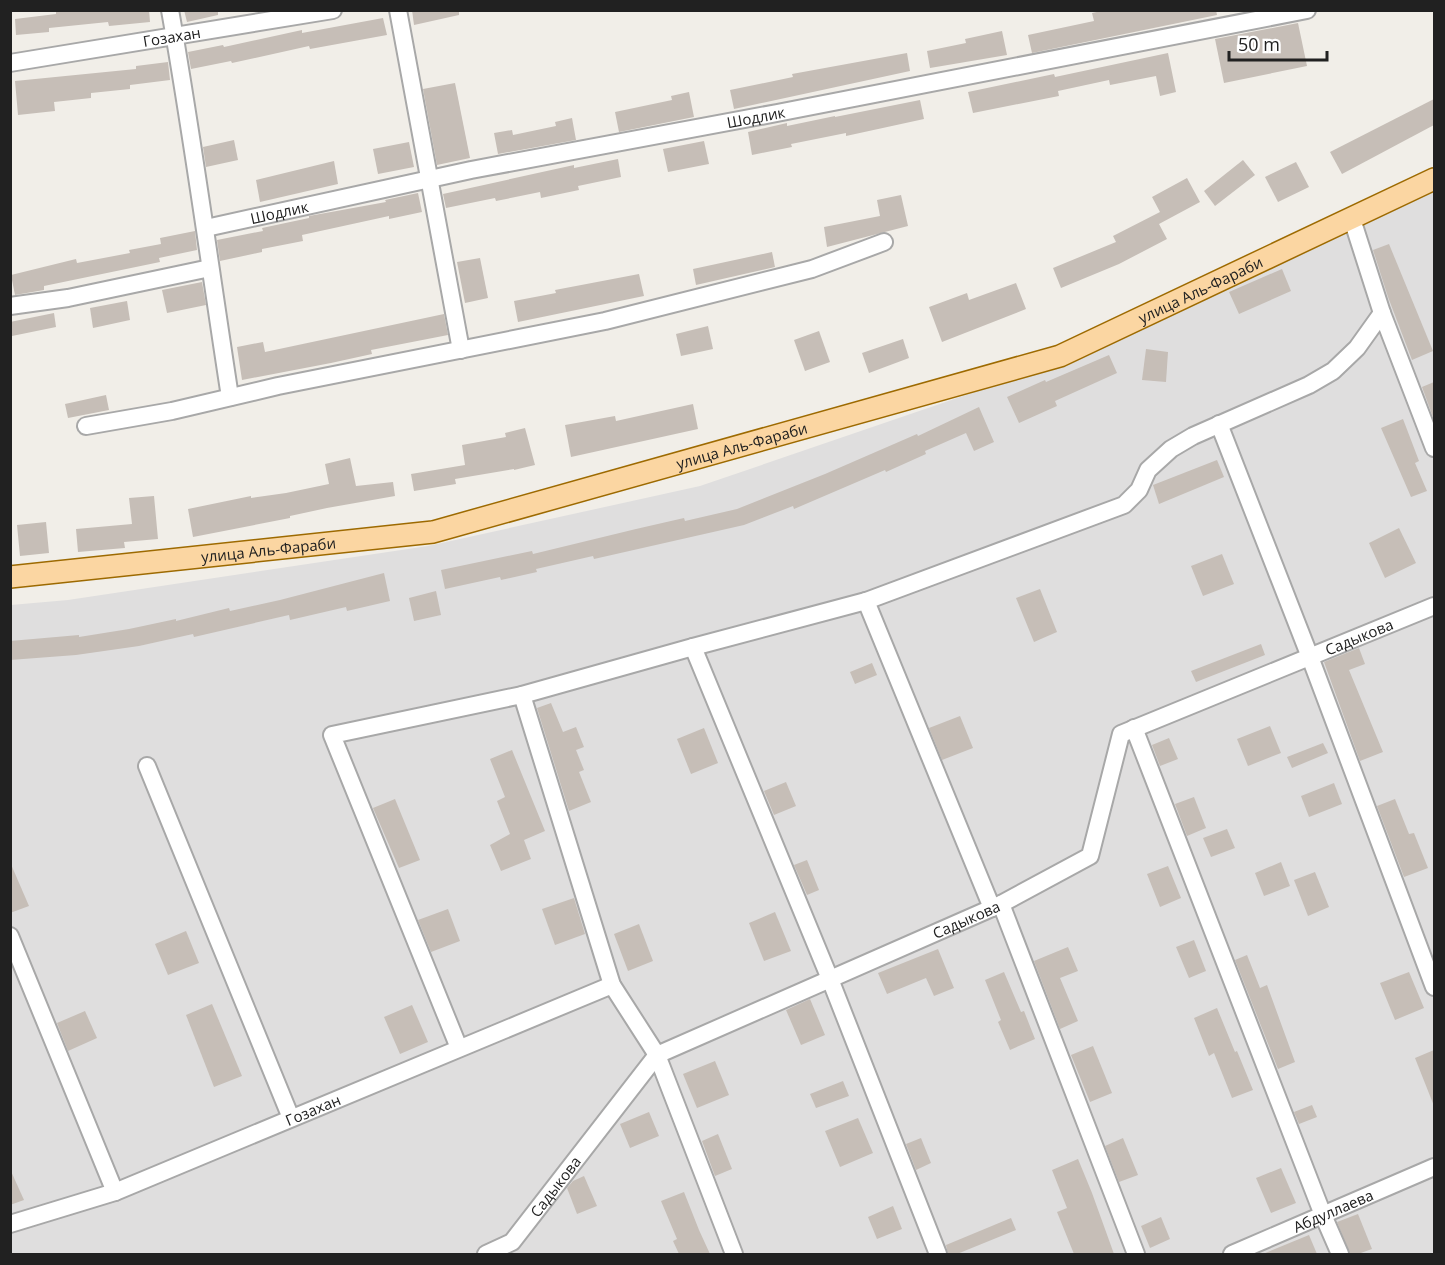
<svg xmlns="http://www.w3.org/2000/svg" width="1445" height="1265" font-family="'Open Sans',sans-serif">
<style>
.residential{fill:#dfdede}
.building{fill:#c6beb7}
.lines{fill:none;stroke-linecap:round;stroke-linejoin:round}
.minor-casing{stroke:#a8a8a8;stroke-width:20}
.major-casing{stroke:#9d6a01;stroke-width:24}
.minor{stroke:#fff;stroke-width:16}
.major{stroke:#fbd6a2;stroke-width:21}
.labels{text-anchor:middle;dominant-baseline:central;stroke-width:6;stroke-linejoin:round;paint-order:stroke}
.street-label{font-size:15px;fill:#212121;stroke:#fff}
</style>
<rect width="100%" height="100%" fill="#f1eee8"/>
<polygon class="residential" points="1434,188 1434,1254 11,1254 11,605 68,600 428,546 700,486 1060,363"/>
<g class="building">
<polygon points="63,10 149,10 150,22 109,26 108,22 49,28 49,32 16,35 15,19 56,14 56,11"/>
<polygon points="184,10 218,10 218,15 187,22"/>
<polygon points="412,10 459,10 459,15 414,25"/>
<polygon points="1106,10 1216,10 1217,15 1032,53 1028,35 1094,21 1092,13"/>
<polygon points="383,18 387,35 310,49 309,46 232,63 231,61 191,69 188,52 223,45 224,47 302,30 302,33"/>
<polygon points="1298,23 1307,66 1224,83 1215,39"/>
<polygon points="1002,31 1007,55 930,68 927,51 966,43 965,39"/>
<polygon points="907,53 910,71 734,109 730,90 793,77 792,74"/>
<polygon points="1168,53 1176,92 1160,96 1156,76 1110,85 1109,80 1058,91 1059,96 973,113 968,92 1054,74 1055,77"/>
<polygon points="168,62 170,80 130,85 130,89 91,93 91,98 54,102 55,111 18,115 15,81 136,69 136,66"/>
<polygon points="455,83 470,158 437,165 423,89"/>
<polygon points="689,92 694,117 619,132 615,112 672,100 671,96"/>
<polygon points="1434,99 1434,125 1342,174 1330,152"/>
<polygon points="920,100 924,119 846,136 846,133 791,144 792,147 752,155 748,132 787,123 787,126 835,116 835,117"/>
<polygon points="572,118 576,140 498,154 494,133 512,130 513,135 556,126 555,122"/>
<polygon points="234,140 238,160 206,167 203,147"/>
<polygon points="704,141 709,164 668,172 663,149"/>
<polygon points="409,142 414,167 378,174 373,149"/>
<polygon points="618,159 621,177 578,186 579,190 541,198 540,192 496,201 495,198 446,208 443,194 574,165 574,168"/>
<polygon points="1243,160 1255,175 1215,206 1204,191"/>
<polygon points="334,161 338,184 260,202 256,180"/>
<polygon points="1296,162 1309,187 1278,202 1265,177"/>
<polygon points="1187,178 1200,202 1159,224 1167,239 1119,264 1061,288 1053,268 1116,242 1113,236 1160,212 1152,197"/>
<polygon points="418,193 422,212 389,219 389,216 302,235 303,241 262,249 262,252 220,261 217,240 263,231 262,228 309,218 309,216 386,202 385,200"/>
<polygon points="901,195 908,226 827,247 824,227 880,216 877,200"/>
<polygon points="195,231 197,250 159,258 160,262 44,286 44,290 15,295 11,275 76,259 77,263 130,253 129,250 161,244 160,238"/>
<polygon points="1389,244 1433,351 1412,360 1388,297 1373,250"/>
<polygon points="772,252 775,267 696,285 693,269"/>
<polygon points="480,258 488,298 465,303 457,262"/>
<polygon points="1282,269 1291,291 1239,314 1229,292"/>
<polygon points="639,274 644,296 518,322 514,301 556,293 555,290"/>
<polygon points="202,282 206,305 167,313 162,290"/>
<polygon points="1016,283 1026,309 942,342 929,307 967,293 969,300"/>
<polygon points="127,301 130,320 93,328 90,308"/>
<polygon points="54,313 56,327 12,336 10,322"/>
<polygon points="444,314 448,335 371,350 372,354 331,363 242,380 237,347 263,342 265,352"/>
<polygon points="708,326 713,349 681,356 676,334"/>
<polygon points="819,331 830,362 805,371 794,340"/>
<polygon points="903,339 909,358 869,373 862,353"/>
<polygon points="1146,349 1168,352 1166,382 1142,380"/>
<polygon points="1109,355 1117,373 1055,401 1057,406 1019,423 1007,397 1045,380 1046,382"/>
<polygon points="1434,382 1434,420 1422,387"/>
<polygon points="106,395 109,410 68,418 65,404"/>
<polygon points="693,404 698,429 571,457 565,425 615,416 616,421"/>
<polygon points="979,407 994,442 974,451 966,433 925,451 926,454 886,472 885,470 794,509 793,506 744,525 594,559 593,556 536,569 537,572 501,580 500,577 445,589 441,570 532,551 533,554 636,529 684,518 685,521 737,509 825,474 917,434 918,436"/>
<polygon points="1403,419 1419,461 1415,463 1427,491 1411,497 1381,428"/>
<polygon points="525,428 535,465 514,470 514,469 455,479 456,484 414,491 411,474 465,465 462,445 506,437 505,433"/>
<polygon points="350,458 356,486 393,482 395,496 327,508 290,516 290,518 193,537 188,509 251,496 251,498 286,493 329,484 325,464"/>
<polygon points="1217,460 1224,477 1159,504 1153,485"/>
<polygon points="154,496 158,539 124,542 125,548 78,552 76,529 132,524 129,498"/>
<polygon points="46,522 49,553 20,556 17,525"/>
<polygon points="1399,528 1416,563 1385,578 1369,543"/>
<polygon points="1222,554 1234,584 1203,596 1191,566"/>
<polygon points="384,573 390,601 347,611 346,607 290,620 289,615 194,637 193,634 139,646 76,655 10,660 10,641 79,635 79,637 129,629 176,619 176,621 229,608 230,611 280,600"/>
<polygon points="1040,589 1057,632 1034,642 1016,598"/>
<polygon points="436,591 441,615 414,621 409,598"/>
<polygon points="1261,644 1265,655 1196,682 1191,671"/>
<polygon points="1359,648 1365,664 1349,670 1383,752 1360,761 1324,662"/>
<polygon points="872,663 877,675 855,684 850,672"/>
<polygon points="551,703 563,732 576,727 584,747 576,750 584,770 579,772 591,802 569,811 537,708"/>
<polygon points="960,716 973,748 942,760 929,728"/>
<polygon points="1270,726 1281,753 1248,766 1237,739"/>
<polygon points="704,728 718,763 691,774 677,739"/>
<polygon points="1169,738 1178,759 1160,766 1152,745"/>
<polygon points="1323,743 1328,753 1292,768 1287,757"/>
<polygon points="512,750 545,831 524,840 531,859 501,871 490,845 510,834 497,801 505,797 490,759"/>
<polygon points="786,782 796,806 774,815 764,791"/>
<polygon points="1334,783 1342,804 1309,817 1301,796"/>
<polygon points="1194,797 1206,828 1187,836 1175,804"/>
<polygon points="395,799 420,860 399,868 373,808"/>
<polygon points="1395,799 1409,834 1414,833 1428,868 1404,877 1377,806"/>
<polygon points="1227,829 1235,848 1211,857 1203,838"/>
<polygon points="807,860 819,890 807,895 794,865"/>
<polygon points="10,862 29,906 10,913"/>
<polygon points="1281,862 1290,886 1264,896 1255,873"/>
<polygon points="1168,866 1181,898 1160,907 1147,874"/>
<polygon points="1315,872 1329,907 1308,916 1294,880"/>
<polygon points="574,898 585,934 555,945 542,909"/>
<polygon points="448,909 460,941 431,952 418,920"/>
<polygon points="775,912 791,951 764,961 749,923"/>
<polygon points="639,924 653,961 628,971 614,934"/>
<polygon points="186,931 199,963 168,975 155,944"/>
<polygon points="1194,940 1206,971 1189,978 1176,947"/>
<polygon points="1068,947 1078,971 1060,978 1078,1021 1060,1029 1034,961"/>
<polygon points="938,949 954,988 934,996 926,978 887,994 878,973"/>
<polygon points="1247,955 1260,988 1267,985 1295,1062 1278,1069 1235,960"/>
<polygon points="1004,972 1021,1012 1024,1011 1035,1039 1010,1050 998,1022 1001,1020 985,980"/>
<polygon points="1409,972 1424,1008 1395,1020 1380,983"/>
<polygon points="810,999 825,1035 801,1045 786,1010"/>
<polygon points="212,1004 242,1076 214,1087 186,1015"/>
<polygon points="412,1005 428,1042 400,1054 384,1017"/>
<polygon points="1217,1008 1235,1052 1237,1051 1253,1090 1232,1098 1214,1053 1209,1056 1194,1018"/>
<polygon points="85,1011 97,1038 68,1051 57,1023"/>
<polygon points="1093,1046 1112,1093 1090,1102 1071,1055"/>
<polygon points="1434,1050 1434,1106 1415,1058"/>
<polygon points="715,1061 729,1095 697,1108 683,1074"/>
<polygon points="843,1081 849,1096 816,1108 810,1094"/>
<polygon points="1312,1105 1317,1117 1299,1124 1294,1112"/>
<polygon points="649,1112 659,1136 630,1148 620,1124"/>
<polygon points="858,1118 873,1153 840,1167 825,1131"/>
<polygon points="718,1134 732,1169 715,1176 702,1141"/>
<polygon points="921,1138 931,1163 916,1170 906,1144"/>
<polygon points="1123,1138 1138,1175 1119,1182 1105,1146"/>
<polygon points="1078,1159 1092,1193 1114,1254 1074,1254 1057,1212 1067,1208 1052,1170"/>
<polygon points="1281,1168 1296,1203 1271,1213 1256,1178"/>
<polygon points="10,1169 24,1200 10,1205"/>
<polygon points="584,1176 597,1206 577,1214 567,1188 573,1181"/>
<polygon points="684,1192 699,1230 710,1254 679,1254 673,1241 677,1239 661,1201"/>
<polygon points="893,1206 902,1229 877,1239 868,1217"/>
<polygon points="1358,1214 1372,1249 1358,1254 1350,1254 1337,1222"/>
<polygon points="1161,1217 1170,1239 1150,1248 1141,1226"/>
<polygon points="1011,1218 1016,1230 957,1254 948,1254 946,1245"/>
<polygon points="1309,1235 1317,1254 1263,1254"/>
</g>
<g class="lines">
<g class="minor-casing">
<g id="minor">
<path d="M170 10C193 139 210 268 230 397"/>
<polyline points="398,10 461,350"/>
<path id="s1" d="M10 63 333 10"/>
<polyline points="1352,219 1382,313 1434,448"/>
<path id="s2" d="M206 228 471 170 777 113 1307 10"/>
<polyline points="10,306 68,298 210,268"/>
<polyline points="1219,424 1310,657 1434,987"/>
<polyline points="86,426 172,411 278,386 605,321 812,269 884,242"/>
<polyline points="866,601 992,908"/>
<polyline points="693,647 830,979 938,1254"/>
<polyline points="522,695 612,985 657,1055 734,1254"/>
<polyline points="1134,728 1323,1215 1340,1254"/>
<polyline points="147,766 291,1118"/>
<polyline points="1001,904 1136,1254"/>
<polyline points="10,936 115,1192"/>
<polyline points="459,1048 332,735 522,695 693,647 866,601 1124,505 1139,490 1148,470 1171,449 1193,436 1309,385 1333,371 1357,348 1382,313"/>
<path id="s3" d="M10 1224 115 1192 612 985"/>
<path id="s4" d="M486 1254 512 1242 657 1055 1001 904 1090 856 1121 734 1434 606"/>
<path id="s5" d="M1232 1254 1434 1167"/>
</g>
</g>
<g class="major-casing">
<g id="major">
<path id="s6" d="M10 577 433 532 1060 356 1434 179"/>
</g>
</g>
<use href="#minor" class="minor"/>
<use href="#major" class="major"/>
</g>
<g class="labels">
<g class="street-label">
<text stroke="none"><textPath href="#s1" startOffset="164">Гозахан</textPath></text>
<text stroke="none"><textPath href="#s2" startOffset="561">Шодлик</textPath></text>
<text stroke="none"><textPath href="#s2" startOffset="75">Шодлик</textPath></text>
<text stroke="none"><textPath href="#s6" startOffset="1232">улица Аль-Фараби</textPath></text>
<text stroke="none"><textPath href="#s6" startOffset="746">улица Аль-Фараби</textPath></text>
<text stroke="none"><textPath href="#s6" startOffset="260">улица Аль-Фараби</textPath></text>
<text stroke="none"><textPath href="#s4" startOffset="1125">Садыкова</textPath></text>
<text stroke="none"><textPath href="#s4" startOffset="603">Садыкова</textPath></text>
<text stroke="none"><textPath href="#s3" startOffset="324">Гозахан</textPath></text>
<text stroke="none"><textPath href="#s4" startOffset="99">Садыкова</textPath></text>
<text stroke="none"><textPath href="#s5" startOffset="110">Абдуллаева</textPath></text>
</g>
</g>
<rect width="1445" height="1265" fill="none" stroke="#212121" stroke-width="24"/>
<path d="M1229 51v9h98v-9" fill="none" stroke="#212121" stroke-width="3"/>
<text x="1238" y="51" font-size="18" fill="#212121" stroke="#ffffff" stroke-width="4.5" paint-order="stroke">50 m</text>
</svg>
